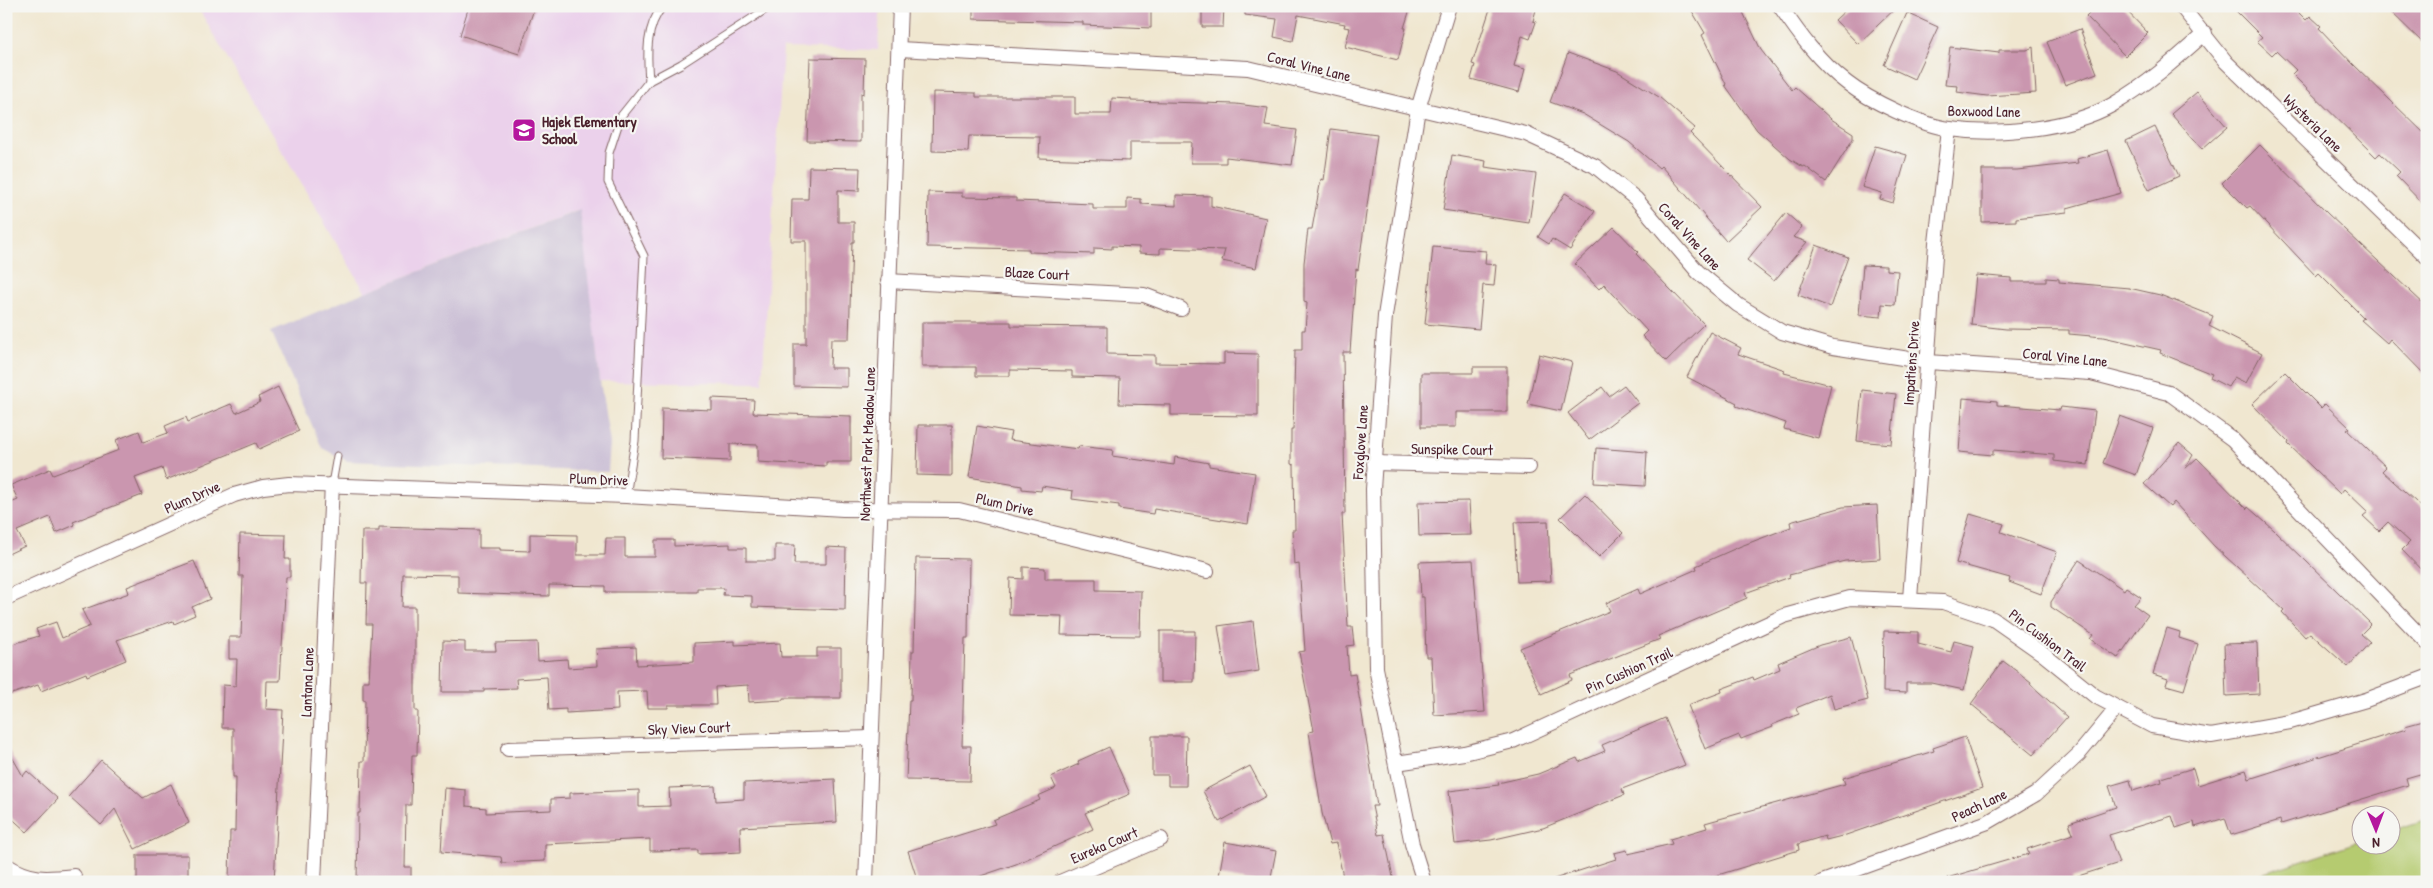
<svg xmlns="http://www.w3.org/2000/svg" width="2433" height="888" font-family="'Patrick Hand',sans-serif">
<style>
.built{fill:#ebd1eb}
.industrial{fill:#cbbfd5}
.green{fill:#b5cb6f;stroke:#80754d}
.building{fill:#ca96af}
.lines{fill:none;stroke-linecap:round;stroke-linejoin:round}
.service-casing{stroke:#846565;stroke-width:9}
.minor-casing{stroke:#846565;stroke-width:16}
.service{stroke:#fff;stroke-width:7}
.minor{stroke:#fff;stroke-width:14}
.labels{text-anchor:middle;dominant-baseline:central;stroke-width:4.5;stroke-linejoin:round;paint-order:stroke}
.street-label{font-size:15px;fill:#4a1f2b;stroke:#f6f6f2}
.poi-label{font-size:15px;font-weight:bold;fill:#4a1f2b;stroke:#f6f6f2;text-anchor:start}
</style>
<rect width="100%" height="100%" fill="#f6f6f2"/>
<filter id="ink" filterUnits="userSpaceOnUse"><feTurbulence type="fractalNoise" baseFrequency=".02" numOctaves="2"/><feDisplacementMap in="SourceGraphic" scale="10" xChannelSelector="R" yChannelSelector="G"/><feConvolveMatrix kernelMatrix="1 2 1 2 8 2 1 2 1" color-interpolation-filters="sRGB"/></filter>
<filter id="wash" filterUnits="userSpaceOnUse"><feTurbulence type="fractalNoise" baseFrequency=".0096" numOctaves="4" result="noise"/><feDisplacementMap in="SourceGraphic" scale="20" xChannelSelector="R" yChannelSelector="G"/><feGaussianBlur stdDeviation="1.12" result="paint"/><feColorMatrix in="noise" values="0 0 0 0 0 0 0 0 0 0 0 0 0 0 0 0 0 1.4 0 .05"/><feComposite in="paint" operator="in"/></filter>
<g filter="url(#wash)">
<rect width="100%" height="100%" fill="#f0e7d0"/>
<polygon class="built" points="197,6 880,6 878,50 783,48 762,383 600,381 579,210 365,292"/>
<polygon class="industrial" points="580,210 600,381 610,443 608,472 347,461 322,448 271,331 365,292"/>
<polygon class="green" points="2427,819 2427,882 2237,882 2360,841 2360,846 2390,846 2391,831"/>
<g id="blocks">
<g class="building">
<polygon points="469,6 535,6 519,54 460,35"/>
<polygon points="973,6 1151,6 1151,28 1083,25 1083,22 973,19"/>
<polygon points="1202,6 1224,6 1223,27 1202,27"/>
<polygon points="1245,6 1411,6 1404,28 1406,28 1398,60 1345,47 1350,28 1344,27 1345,24 1298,15 1293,41 1274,37 1277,19 1245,15"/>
<polygon points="1491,6 1537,6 1533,21 1536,22 1530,39 1522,36 1514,66 1525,69 1519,92 1471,79 1475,65 1472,64"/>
<polygon points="1689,6 1740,6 1761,50 1792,90 1795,87 1831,119 1853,133 1853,139 1826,182 1805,166 1803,167 1790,159 1757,130 1725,85 1726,84 1702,35 1705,33"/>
<polygon points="1850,6 1898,6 1858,44 1835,20"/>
<polygon points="2096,6 2122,6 2148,33 2125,56 2086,16"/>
<polygon points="2231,6 2292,6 2306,20 2310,16 2321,26 2319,28 2353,64 2427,136 2427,208 2396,176 2400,172 2380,153 2376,157 2292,74 2296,70 2276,51 2272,55 2257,41 2262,37"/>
<polygon points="2385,6 2427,6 2427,47"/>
<polygon points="1907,13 1938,27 1914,79 1884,65"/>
<polygon points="2080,29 2097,73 2065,85 2047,42"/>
<polygon points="1950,47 1999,53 1999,50 2027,50 2033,47 2036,93 1987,96 1957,92 1958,86 1945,85"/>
<polygon points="1568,53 1617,71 1659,97 1695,128 1690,133 1762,207 1726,241 1661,166 1659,168 1629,142 1583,114 1550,102"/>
<polygon points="810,58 865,59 864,94 861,93 861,142 807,141"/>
<polygon points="933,92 976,93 976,97 1075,97 1075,114 1111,114 1112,98 1131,99 1131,101 1236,104 1268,108 1265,126 1297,130 1292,165 1226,157 1226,163 1191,163 1192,142 1130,142 1130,161 1039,158 1040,137 969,136 968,152 932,151"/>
<polygon points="2197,92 2227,127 2202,149 2171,114"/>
<polygon points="2155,127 2179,176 2149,190 2126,141"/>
<polygon points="1331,129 1377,135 1358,270 1356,269 1350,352 1343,352 1345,514 1342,514 1348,627 1352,627 1354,645 1347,646 1349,675 1355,674 1361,708 1377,806 1372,806 1378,835 1384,834 1394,882 1344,882 1336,843 1330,844 1322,813 1309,732 1314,731 1299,652 1305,651 1299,564 1294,565 1292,530 1295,530 1294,465 1291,464 1291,430 1293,430 1295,350 1302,350 1302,330 1305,330 1307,303 1304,302 1304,263 1308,229 1312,229 1321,179 1324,180"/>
<polygon points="2260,145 2328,214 2427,307 2427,377 2390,339 2387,343 2361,320 2364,318 2319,273 2316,276 2250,206 2247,208 2222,183"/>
<polygon points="1875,146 1907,155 1893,203 1880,199 1882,193 1862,187"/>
<polygon points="2108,150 2121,193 2067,208 2067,212 2016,218 2016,221 1982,222 1982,170 2017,170 2078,163 2077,159"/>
<polygon points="1452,155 1486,161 1485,167 1536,174 1529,223 1443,210"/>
<polygon points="809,167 860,168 859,191 838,190 838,222 854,222 854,242 852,242 849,339 831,339 830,368 847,368 847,387 794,386 794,344 806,344 806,241 791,241 792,199 808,199"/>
<polygon points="928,192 962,193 962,197 1016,198 1016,201 1093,204 1093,209 1127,209 1127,198 1141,199 1141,204 1176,206 1176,195 1211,196 1211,206 1266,218 1256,268 1222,261 1225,250 1160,248 1160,254 1139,253 1139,247 1112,246 1112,249 1094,248 1094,254 1029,252 1029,249 927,247"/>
<polygon points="1565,193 1595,211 1570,250 1552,239 1549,244 1538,237"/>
<polygon points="1786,213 1802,227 1793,237 1807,242 1774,281 1747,260"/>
<polygon points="1614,227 1638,252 1636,254 1704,324 1666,361 1642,336 1647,331 1604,284 1599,289 1575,264"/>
<polygon points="1816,245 1848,257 1830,307 1798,295"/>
<polygon points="1433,247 1486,251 1485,264 1496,265 1494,286 1483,285 1479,329 1425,324"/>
<polygon points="1863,265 1886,266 1886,270 1898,271 1895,305 1882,304 1881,317 1859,315"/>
<polygon points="1976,275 2011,278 2011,282 2046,282 2046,278 2059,279 2059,282 2129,288 2160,295 2213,316 2209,326 2262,353 2246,383 2234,377 2228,387 2210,378 2212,374 2160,353 2161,350 2103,337 2069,334 2069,330 2006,329 1971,325"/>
<polygon points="922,322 1011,322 1011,326 1107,327 1107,354 1155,355 1155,363 1224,364 1224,353 1258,354 1258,416 1171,415 1171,405 1119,404 1120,378 1072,377 1072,371 1010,370 1010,376 976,376 976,367 922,367"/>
<polygon points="1710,332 1741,348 1738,354 1785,370 1784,373 1831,385 1818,438 1784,429 1786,423 1736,406 1737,403 1687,377"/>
<polygon points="1539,354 1572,362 1561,411 1528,404"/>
<polygon points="1473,367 1507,367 1507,412 1456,412 1456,427 1421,427 1421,373 1473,373"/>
<polygon points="2285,372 2321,408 2325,404 2350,428 2347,430 2386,467 2382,471 2427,512 2427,576 2402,550 2410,542 2388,522 2379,531 2363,516 2368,512 2344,489 2340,494 2288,444 2289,442 2252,404"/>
<polygon points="1624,385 1638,403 1589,440 1568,413 1602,387 1609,396"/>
<polygon points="278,387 299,431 259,449 256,443 166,480 162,468 135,478 142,495 73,522 75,525 56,533 50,517 17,531 25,546 6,555 6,505 18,500 11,485 50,469 53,475 119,450 116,440 139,431 143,442 168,433 165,426 186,417 188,422 231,404 236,413 260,402 258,397"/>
<polygon points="1862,390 1896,394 1891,444 1857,441"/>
<polygon points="712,398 754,400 753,413 851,416 851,462 826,462 826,466 758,462 758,445 730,444 730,461 661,458 662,408 712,410"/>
<polygon points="1963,398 1997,401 1997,405 2060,410 2061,407 2095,411 2088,465 2054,461 2054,455 1993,450 1993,455 1959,452"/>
<polygon points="2120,416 2153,428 2136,475 2103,463"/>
<polygon points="918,425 952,425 952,476 917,475"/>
<polygon points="977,426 1011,432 1009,440 1078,449 1079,446 1113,450 1112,456 1174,465 1175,457 1209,463 1209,466 1255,473 1248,524 1154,509 1153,514 1119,509 1119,505 1072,499 1073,491 1042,486 1041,491 1022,489 1022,486 969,477"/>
<polygon points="2179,443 2193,455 2185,469 2197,458 2247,509 2248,507 2274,530 2371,624 2361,634 2370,642 2348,667 2310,633 2305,637 2282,612 2284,610 2214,546 2174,502 2170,507 2144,484"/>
<polygon points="1596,448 1647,452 1645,486 1594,483"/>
<polygon points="1585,494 1623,533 1599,557 1560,518"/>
<polygon points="1469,501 1471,535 1419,536 1418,502"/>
<polygon points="1877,505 1880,559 1845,561 1789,575 1790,577 1745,593 1747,598 1658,636 1660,639 1570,675 1572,680 1541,694 1520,648 1610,611 1606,603 1638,589 1640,594 1697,569 1696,566 1741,546 1791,527 1790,522 1843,507"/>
<polygon points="1970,514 2004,524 2001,532 2057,552 2041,594 2009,582 2010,578 1956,563"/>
<polygon points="1548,521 1551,581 1517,582 1514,522"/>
<polygon points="379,527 479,530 479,548 500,548 500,550 530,551 530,534 577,535 577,555 605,555 606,538 625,538 625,557 655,557 655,540 674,540 674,546 730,544 730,548 746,548 746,561 775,561 775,545 795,545 794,564 826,564 826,547 846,548 845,610 752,607 752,596 723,595 724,588 697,588 697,592 605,592 605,586 549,585 549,596 458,593 458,575 403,574 402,607 415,607 415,711 418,711 417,755 412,755 411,805 406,805 405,867 411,867 411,882 357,882 358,813 360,813 361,761 364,761 365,700 363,700 363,681 369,681 372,624 366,624 367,583 361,583 362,531 379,531"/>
<polygon points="240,534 286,535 285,559 290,559 290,577 286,577 280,681 267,681 266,709 283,710 274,882 229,882 230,831 235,831 236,777 233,777 233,728 222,728 223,685 236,686 237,659 229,659 229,637 241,637 243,576 239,576"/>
<polygon points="916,558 969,559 968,638 965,638 962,746 971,746 970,781 906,780 909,700 911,700 912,651 914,651"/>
<polygon points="1473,560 1485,712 1434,715 1431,657 1426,657 1424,597 1421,597 1419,562"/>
<polygon points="2079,560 2124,590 2126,587 2141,597 2134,605 2148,615 2118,658 2090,639 2093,635 2051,607 2051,602"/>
<polygon points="194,561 210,599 192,607 195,615 174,624 173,621 117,640 126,660 87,676 86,673 41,691 38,685 6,696 6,646 39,636 36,629 56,622 62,638 90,626 82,610 129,593 127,587"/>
<polygon points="1023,567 1045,568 1045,579 1096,579 1096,590 1141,591 1140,636 1061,635 1062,616 1009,615 1010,578 1023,579"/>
<polygon points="1253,621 1259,671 1226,676 1218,626"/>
<polygon points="2167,628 2180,632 2179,638 2198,644 2184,690 2166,685 2168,679 2153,674"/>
<polygon points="1160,631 1195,631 1194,682 1160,682"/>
<polygon points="1884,631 1918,632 1918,644 1951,652 1954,641 1974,646 1964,690 1931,683 1906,683 1906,693 1883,692"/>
<polygon points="1851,637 1868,700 1834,709 1830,694 1796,708 1799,714 1772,725 1773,727 1741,739 1739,735 1705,749 1688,705 1722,692 1721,689 1753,677 1754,680 1780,669 1778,663 1820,645"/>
<polygon points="443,641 465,642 465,651 496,651 495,643 537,642 538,661 567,659 568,668 597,666 596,649 636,647 637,665 694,662 694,643 735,641 735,645 780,643 781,657 817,657 817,648 841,648 841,698 783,698 783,700 749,702 748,685 715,687 716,705 668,705 668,708 648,708 647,691 617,692 618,710 566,713 566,709 549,710 547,677 516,679 517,688 484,689 484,692 442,692"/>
<polygon points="2257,643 2259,694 2226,696 2224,644"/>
<polygon points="2003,661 2031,682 2030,684 2067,717 2033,755 1971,704"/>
<polygon points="1665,718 1685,765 1622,789 1624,795 1543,828 1491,840 1455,844 1449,791 1499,785 1498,783 1538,774 1577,758 1579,762 1605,751 1602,745"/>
<polygon points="2427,720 2427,772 2406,778 2408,785 2281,824 2280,820 2231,835 2225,818 2195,827 2194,822 2176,828 2172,816 2109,835 2119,863 2072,878 2073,882 1948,882 1947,878 2029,854 2027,849 2073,834 2069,823 2116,807 2109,786 2130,780 2133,791 2162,782 2161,778 2193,768 2198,785 2246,770 2249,779 2406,729 2405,726"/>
<polygon points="1152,736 1187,736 1186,786 1168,786 1168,775 1152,775"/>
<polygon points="1965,737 1982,788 1846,835 1826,840 1825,836 1798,844 1799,850 1695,882 1555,882 1554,879 1616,859 1614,853 1627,850 1628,854 1672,844 1670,839 1707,828 1705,823 1845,784 1843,778 1934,751 1933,748"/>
<polygon points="6,746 23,776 27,771 58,799 27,832 6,813"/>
<polygon points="1109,747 1130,794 1085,813 1093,829 1016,864 963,882 918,882 908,851 995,824 993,820 1040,800 1038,796 1056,788 1051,777 1079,764 1078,761"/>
<polygon points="101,760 143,798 171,784 189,823 135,849 115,809 101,825 69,796"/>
<polygon points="1250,766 1266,796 1219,822 1203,791"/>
<polygon points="835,779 837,822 740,827 741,852 698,854 698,850 650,851 650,839 545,844 545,861 502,863 501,857 441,852 445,788 466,790 466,806 486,808 486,813 551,810 551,799 570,798 570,793 639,790 639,807 670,806 669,788 695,787 715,786 716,801 744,799 744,783"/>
<polygon points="1225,842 1276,851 1270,882 1255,882 1219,876"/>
<polygon points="137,855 188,855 188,878 179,878 179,882 137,882"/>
</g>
</g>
</g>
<g filter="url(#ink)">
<use href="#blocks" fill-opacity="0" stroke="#846565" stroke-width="1"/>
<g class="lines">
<g class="service-casing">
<g id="service">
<path d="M649 81C647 55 645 27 663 6"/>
<polyline points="332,484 337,456"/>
<polyline points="626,496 635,441 644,256 608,182 609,153 621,116 649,81 681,64 771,6"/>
</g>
</g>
<g class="minor-casing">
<g id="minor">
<path d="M1780 6C1799 34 1819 62 1847 83 1870 101 1921 125 1950 129 1999 136 2069 129 2112 105 2147 85 2175 60 2205 33"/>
<polyline points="2181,6 2226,62 2427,257"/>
<polyline points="899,49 1248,68 1526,134 1595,166 1636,199 1698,272 1738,305 1782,332 1833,347 1928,362 2091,373 2169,393 2232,439 2427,643"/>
<polyline points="888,281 1144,295 1181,309"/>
<polyline points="1374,463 1529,467"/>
<polyline points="6,598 234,495 263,487 289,484 626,496 843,509 959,510 1207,571"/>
<polyline points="1910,599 1936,243 1949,129"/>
<polyline points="508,749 871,738"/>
<polyline points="1396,763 1464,753 1513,741 1784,616 1850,598 1943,602 1993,619 2043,654 2095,696 2152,726 2211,736 2290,722 2366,700 2427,677"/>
<path d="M6 865C31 881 46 879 74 876"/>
<polyline points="314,882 332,484"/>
<polyline points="866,882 900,6"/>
<polyline points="1060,882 1161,839"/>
<polyline points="1424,882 1412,844 1376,668 1373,489 1385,316 1400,220 1418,109 1449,6"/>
<polyline points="1822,882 1988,822 2036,794 2079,754 2117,708"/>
</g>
</g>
<use href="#service" class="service"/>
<use href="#minor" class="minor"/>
</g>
</g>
<defs>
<g id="school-square" transform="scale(1.25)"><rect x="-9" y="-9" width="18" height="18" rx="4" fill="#b5179e" stroke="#f6f6f2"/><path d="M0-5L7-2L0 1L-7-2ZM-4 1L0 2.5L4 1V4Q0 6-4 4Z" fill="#fff"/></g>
</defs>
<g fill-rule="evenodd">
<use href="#school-square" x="524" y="130"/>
</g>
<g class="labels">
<g class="street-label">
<text transform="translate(1309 66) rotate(14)">Coral Vine Lane</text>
<text transform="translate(1984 111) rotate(1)">Boxwood Lane</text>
<text transform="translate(2313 123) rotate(44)">Wysteria Lane</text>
<text transform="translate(1690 236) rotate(48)">Coral Vine Lane</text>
<text transform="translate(1037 273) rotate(3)">Blaze Court</text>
<text transform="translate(2065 357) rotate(6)">Coral Vine Lane</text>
<text transform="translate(1911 363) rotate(-86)">Impatiens Drive</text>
<text transform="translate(1360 442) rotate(-86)">Foxglove Lane</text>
<text transform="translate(867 444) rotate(-88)">Northwest Park Meadow Lane</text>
<text transform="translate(1452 449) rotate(1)">Sunspike Court</text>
<text transform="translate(599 479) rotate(2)">Plum Drive</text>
<text transform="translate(192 497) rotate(-24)">Plum Drive</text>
<text transform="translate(1005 504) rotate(13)">Plum Drive</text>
<text transform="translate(2048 640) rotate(37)">Pin Cushion Trail</text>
<text transform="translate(1629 670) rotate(-24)">Pin Cushion Trail</text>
<text transform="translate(307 682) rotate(-88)">Lantana Lane</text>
<text transform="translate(689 728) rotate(-2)">Sky View Court</text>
<text transform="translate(1979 805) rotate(-25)">Peach Lane</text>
<text transform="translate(1104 845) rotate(-23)">Eureka Court</text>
</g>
<g class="poi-label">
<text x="542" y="121">Hajek Elementary<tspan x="542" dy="17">School</tspan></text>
</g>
</g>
<rect width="2433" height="888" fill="none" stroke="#f6f6f2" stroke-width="25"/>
<g transform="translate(2376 830) rotate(179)"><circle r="24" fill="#f6f6f2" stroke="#b1a0a2"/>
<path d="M0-4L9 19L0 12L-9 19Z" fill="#b5179e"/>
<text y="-8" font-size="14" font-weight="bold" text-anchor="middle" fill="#4a1f2b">N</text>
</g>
</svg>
